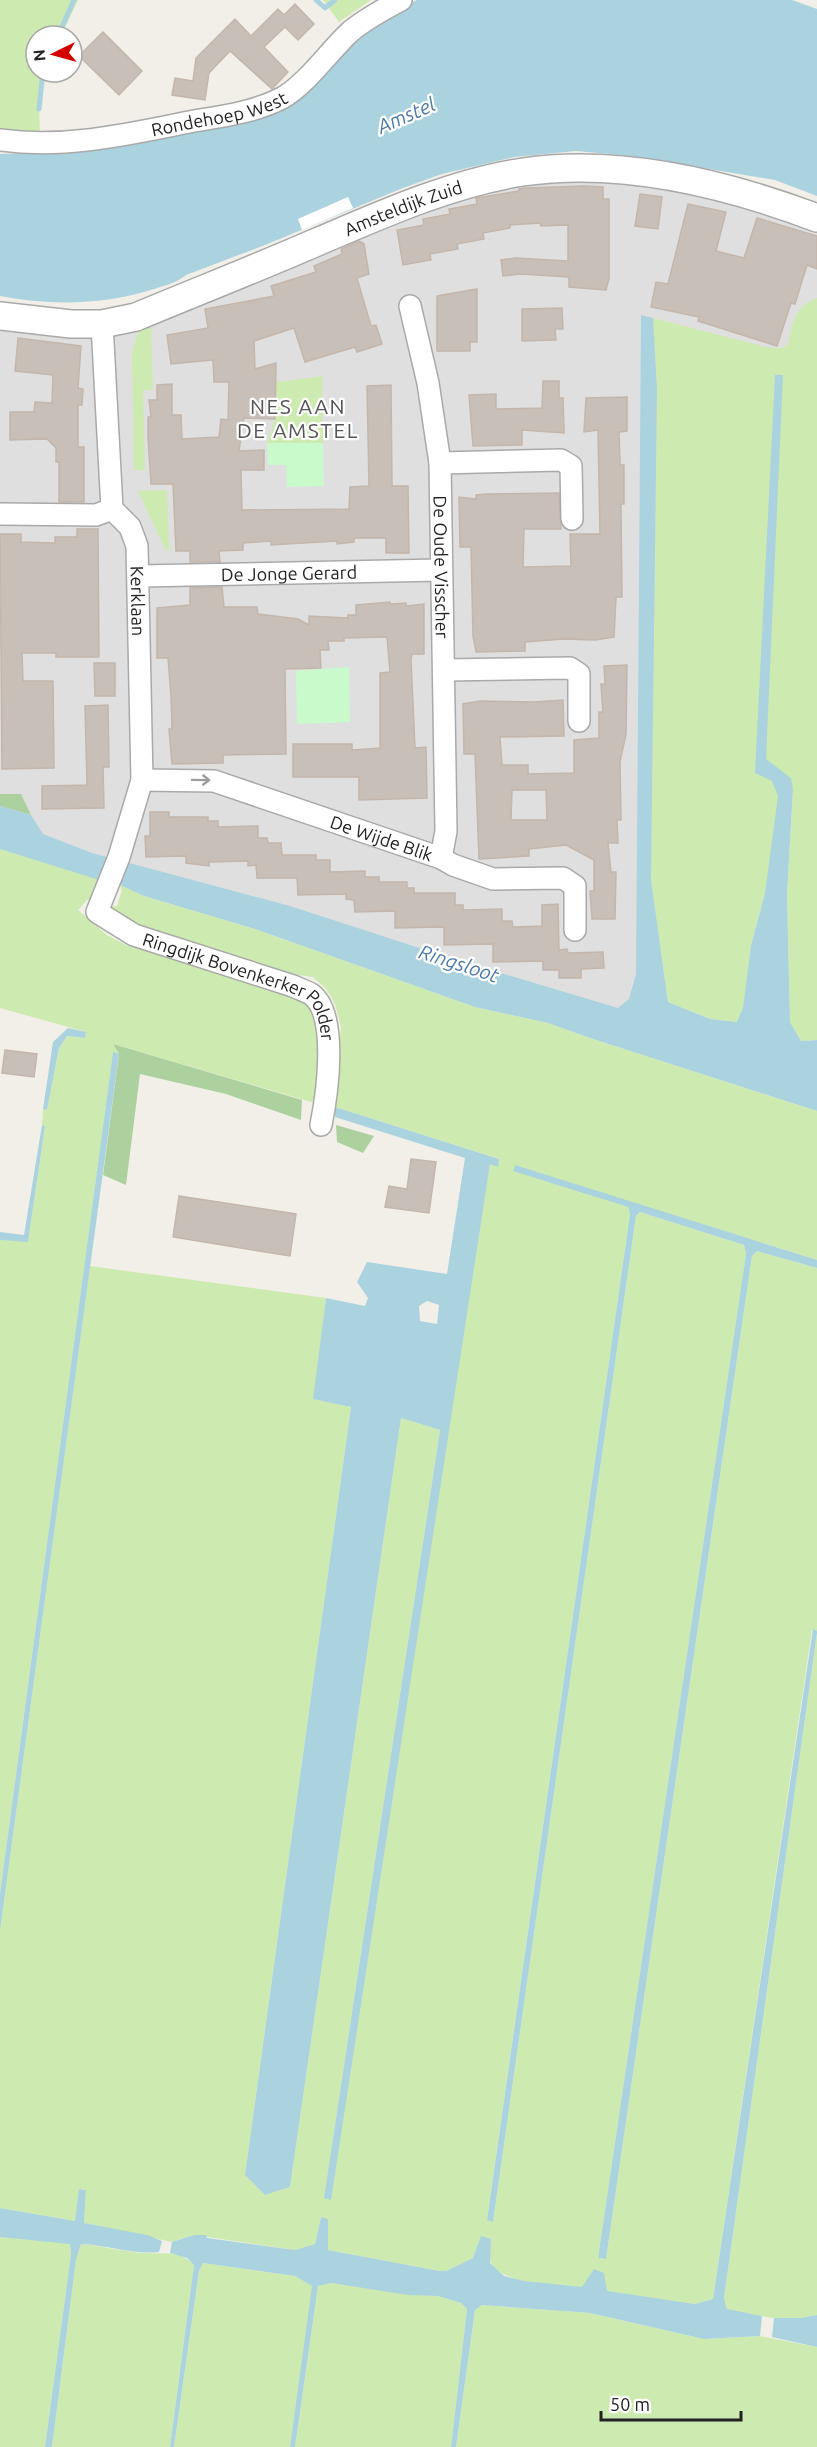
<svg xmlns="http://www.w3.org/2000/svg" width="817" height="2447" font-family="Ubuntu,sans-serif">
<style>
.residential{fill:#e0dfdf}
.grass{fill:#cdebb0}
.forest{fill:#add19e}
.park{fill:#c8facc}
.water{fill:#aad3df;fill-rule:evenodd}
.pier{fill:#fff}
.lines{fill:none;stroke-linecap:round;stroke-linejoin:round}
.stream{stroke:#aad3df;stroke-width:5}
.building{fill:#c7bfb8;stroke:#c4b6ab;stroke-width:1.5;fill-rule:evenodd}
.minor-casing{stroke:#a9a9a9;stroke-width:24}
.tertiary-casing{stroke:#a9a9a9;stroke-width:30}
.minor{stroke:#fff;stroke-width:21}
.tertiary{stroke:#fff;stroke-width:27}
.oneway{stroke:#9c9c9c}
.labels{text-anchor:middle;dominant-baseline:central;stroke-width:4.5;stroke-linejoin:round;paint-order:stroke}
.street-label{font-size:18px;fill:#222;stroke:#fff}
.water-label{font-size:20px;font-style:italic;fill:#4a7aab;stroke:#fff}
.quarter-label{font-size:21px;letter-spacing:1.5px;fill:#555;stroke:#fff}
</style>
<rect width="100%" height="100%" fill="#f2efe9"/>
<polygon class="residential" points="609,179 720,198 817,233 817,311 638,1018 114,862 0,823 0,324 105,332 427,205 503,184"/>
<g class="grass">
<polygon points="0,0 78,0 61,36 36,36 36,72 45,72 39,106 40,132 0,132"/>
<polygon points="323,0 371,0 339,22"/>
<path d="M817 298V1040L801 1041 790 1022 787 895 793 789 751 945 743 1008 737 1022 710 1019 668 1002 651 880 657 389 653 318 770 348H783L788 344C792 324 795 306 817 298Z"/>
<polygon points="151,324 153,390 143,390 145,470 134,470 132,352 140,325"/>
<polygon points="322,376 323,443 267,443 275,419 276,382"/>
<polygon points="167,490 169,550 166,551 138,491"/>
<polygon points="0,849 103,880 92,899 87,900 78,910 107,935 128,946 282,989 310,1006 323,1034 318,1104 113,1044 119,1054 113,1053 0,1894 0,1240 28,1241 45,1126 42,1125 43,1109 47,1110 59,1048 67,1036 85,1038 86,1032 0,1008"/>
<path d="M118 881 122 886 144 896 255 929 475 1007 548 1023 590 1038 817 1111V1260L516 1166 514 1170 628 1207 630 1214 487 2219 493 2222 636 1216 640 1212 744 1245 746 1255 598 2258 606 2259 752 1256 757 1251 817 1268V1631L812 1630 713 2299 695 2304 524 2281C492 2273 491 2267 481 2237L473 2258 446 2271H440L328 2250V2220L321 2217 315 2244 295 2250 194 2235 172 2242 84 2223 86 2190 80 2189 75 2221 0 2208V1931L90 1266 326 1298 314 1399 351 1407 245 2175 265 2195 290 2187 401 1418 440 1430 324 2198 490 1164 499 1159 335 1107 341 1027 335 1004 326 989 313 977 298 975 130 927 116 919 112 906H117L122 890Z"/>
<path d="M817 1633V2315C788 2323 756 2316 727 2309L724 2298Z"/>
<polygon points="0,2237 70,2243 71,2254 45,2447 0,2447"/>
<path d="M81 2244C102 2246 126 2252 146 2253 164 2254 180 2250 194 2265L170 2447H52L76 2260Z"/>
<polygon points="203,2263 295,2276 313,2286 290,2447 174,2447 199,2271"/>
<polygon points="331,2283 408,2294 438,2296 461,2303 467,2309 451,2447 295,2447 318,2286"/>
<polygon points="482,2305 590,2313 704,2339 760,2336 817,2347 817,2447 456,2447 475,2310"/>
</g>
<g class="forest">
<polygon points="0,794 21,794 31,815 0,806"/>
<polygon points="113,1044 302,1100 301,1120 226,1094 140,1074 126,1185 103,1175 119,1054"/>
<polygon points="336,1126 336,1125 374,1136 363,1153 337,1142"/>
</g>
<g class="park">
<polygon points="267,443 323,443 324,486 287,487 286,465 268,465"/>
<polygon points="349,667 350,722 297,724 296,671"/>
</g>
<g class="water">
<path d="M417 0H792L817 9V196L775 180 631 156 576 151 514 157 442 174 403 188 265 245 186 275C178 282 167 285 157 288 106 305 52 306 0 296V154L54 152 261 116 391 12Z"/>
<polygon points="641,315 653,318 657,389 651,880 668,1002 710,1019 737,1022 743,1007 751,945 765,893 778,796 772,781 755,773 775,375 783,375 766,759 791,778 793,789 787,895 790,1022 801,1041 817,1040 817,1111 590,1038 548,1023 475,1007 255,929 144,896 122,886 118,881 96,879 0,849 0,806 31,815 43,834 92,853 290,906 441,955 618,1008 629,999 636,974"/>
<polygon points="68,1028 86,1032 85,1038 67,1036 59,1048 47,1110 43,1109 53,1042"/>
<polygon points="113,1052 119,1054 0,1931 0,1894"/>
<path d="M335 1107 499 1159 498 1167 490 1164 331 2200 324 2198 440 1430 401 1418 290 2187 265 2195 245 2175 351 1407 313 1399 326 1298 365 1306 368 1298 357 1282 367 1262 447 1274 465 1158 335 1117ZM427 1301 439 1305 437 1324 420 1321 419 1306Z"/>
<polygon points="42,1125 45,1126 28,1242 0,1240 0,1232 24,1235"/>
<polygon points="515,1165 817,1260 817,1268 757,1251 752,1256 606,2259 598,2258 746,1254 744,1245 640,1212 636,1216 493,2222 487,2220 630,1214 628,1207 513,1171"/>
<polygon points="813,1629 817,1631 817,1633 724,2298 727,2309 762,2316 760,2336 704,2339 590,2313 482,2305 475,2310 456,2447 451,2447 467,2309 461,2303 438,2296 408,2295 331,2283 318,2286 295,2447 290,2447 312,2286 295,2276 203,2263 199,2271 174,2447 170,2447 194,2265 187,2258 170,2253 172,2242 194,2235 206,2235 207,2238 295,2250 315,2244 321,2217 328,2219 328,2250 440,2271 446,2271 473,2258 481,2236 491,2239 490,2263 504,2276 524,2281 582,2287 594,2269 604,2273 607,2291 695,2304 713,2299"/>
<path d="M79 2189 86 2190 84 2223 147 2235 162 2241 159 2252C134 2255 106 2245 81 2244L76 2260 52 2447H45L71 2254 70 2244 0 2237V2208L75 2221Z"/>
<polygon points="817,2315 817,2347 772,2337 774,2318 801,2318"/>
</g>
<polygon class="pier" points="348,197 353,208 302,230 298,219"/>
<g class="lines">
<g class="stream">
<polyline points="316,0 325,8 335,0"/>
<polyline points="58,36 74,0"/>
<polyline points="39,109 43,72"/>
</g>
</g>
<g class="building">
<polygon points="295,4 314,24 298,40 285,27 264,47 288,72 272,89 230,51 209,73 205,100 172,95 175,78 193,81 196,58 235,19 251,36 278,9 284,15"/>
<polygon points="103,32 142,71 119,95 79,56"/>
<polygon points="584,186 603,187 603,199 609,199 609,279 606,290 569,287 569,277 521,274 503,276 501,260 516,258 568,261 568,225 541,226 540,223 510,225 510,228 483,233 484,239 457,244 458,249 430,254 431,260 403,265 397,230 424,225 423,219 450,214 449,209 477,204 476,198 519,191 519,189 525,188"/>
<polygon points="640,194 662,197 658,229 635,226"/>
<polygon points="688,204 726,212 716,251 744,258 757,218 817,236 817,269 807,265 795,304 791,303 777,346 698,321 699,317 651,307 656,282 668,284"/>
<polygon points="359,241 364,244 369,274 357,278 371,326 376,325 382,344 357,352 355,347 305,362 294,328 254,341 255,369 276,363 275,419 244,418 239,451 264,450 264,470 241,470 242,510 349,509 350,487 369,486 367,386 391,385 392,486 408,486 409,553 386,553 386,538 354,538 354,542 337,544 337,541 271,545 271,541 243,543 243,550 219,551 220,562 190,562 190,551 176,551 173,484 151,484 148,437 148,417 151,417 149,400 157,400 157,385 172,384 172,415 181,415 182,439 219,437 221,419 228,420 229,382 214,382 213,360 171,364 167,335 208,328 205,309 274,296 271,286 316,272 314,266 342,254 341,249"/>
<polygon points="477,289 477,342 470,342 470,351 437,351 437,296"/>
<polygon points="562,308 563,329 555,329 556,340 522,341 522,309"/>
<polygon points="18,338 81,346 78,388 83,389 82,405 78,405 78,447 84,447 84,502 59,502 59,462 56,462 56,448 47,439 10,440 10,412 34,412 35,402 52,403 53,375 15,371"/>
<polygon points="543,381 559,381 559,398 563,398 564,433 522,430 522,445 473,446 469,395 496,394 496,409 542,408"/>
<polygon points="627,397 627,431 619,432 620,465 624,465 624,504 621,504 621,512 622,597 616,597 614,637 595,640 563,639 525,642 525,651 476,652 473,636 471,547 460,547 459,497 476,499 476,495 487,494 559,493 561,529 524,529 523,567 571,566 570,534 600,534 598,430 584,432 586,398"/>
<polygon points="77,529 98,529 99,657 56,657 56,653 22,653 23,681 53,681 54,768 2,769 0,534 21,534 21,542 55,543 55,537 77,537"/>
<polygon points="222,587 224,607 257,607 258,614 298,619 309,625 309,616 348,618 348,615 356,615 356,605 390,602 390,604 406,603 406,606 424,604 424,654 412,654 411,660 415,748 426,747 427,798 359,800 359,777 293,777 293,744 352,744 352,750 380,748 380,673 390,672 387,637 344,638 344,641 328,641 329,650 320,650 321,668 285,669 286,754 223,755 223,763 172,764 169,729 172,729 171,696 168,658 157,658 157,608 190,605 190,588"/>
<polygon points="94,663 115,663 115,696 95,696"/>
<path d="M627 665 626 734 620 762 621 820H617L618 843H608L611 872H616L615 919H592L590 891H594V860L566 845 529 849V856L479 859 475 754H464L463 704 480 701 533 702 563 700 564 736 500 737 502 765H528V774L574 773V740L599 738V712H603L601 684H605L604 666ZM512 790H546L547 820H511Z"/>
<polygon points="108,705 109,767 103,767 104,808 42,809 42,786 87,785 85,706"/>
<polygon points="150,812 169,812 169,817 208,817 208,821 218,821 218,827 258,826 258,838 267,838 268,843 281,843 282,855 316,855 316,860 330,860 330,872 365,871 365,877 379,877 379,882 407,882 407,888 414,888 414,893 455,893 455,905 463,905 463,910 502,909 502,921 512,921 513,927 542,926 542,905 558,904 559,950 567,949 568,953 603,952 604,968 581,969 581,978 559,978 559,970 543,970 543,961 493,962 493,944 444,945 444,927 395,928 395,911 355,912 354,900 346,899 346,894 298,895 297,878 257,878 256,865 248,866 248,861 209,862 209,866 186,863 186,856 146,857 145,836 150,836"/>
<polygon points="5,1050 37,1054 34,1077 2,1073"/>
<polygon points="411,1159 436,1162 429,1213 385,1207 389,1186 407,1189"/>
<polygon points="179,1196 296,1214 290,1256 173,1237"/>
</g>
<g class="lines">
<g class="minor-casing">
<g id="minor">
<path id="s1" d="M0 140C67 149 129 134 194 121 224 116 255 112 282 98 306 85 331 49 351 31 367 18 384 9 401 0"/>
<path id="s2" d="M410 306 428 383 440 463 446 831 441 858"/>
<path id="s3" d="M102 324 112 509 130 527 137 546 142 780 119 857 97 912 134 935 293 986C299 989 306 991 311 994 339 1014 327 1095 321 1125"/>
<polyline points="440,463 561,460 571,466 572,519"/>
<polyline points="0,514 96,515 112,509"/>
<path id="s4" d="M139 576 440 570"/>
<polyline points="445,670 570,668 579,674 579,721"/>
<path id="s5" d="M142 780 214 781 441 858 453 865 493 879 563 878 575 886V930"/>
</g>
</g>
<g class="tertiary-casing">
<g id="tertiary">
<path id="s6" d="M0 316 71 324H102L136 317C196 292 257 268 317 242 380 215 454 182 523 172 620 158 727 184 817 218"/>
</g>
</g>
<use href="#minor" class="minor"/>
<use href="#tertiary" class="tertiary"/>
</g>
<defs><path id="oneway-shaft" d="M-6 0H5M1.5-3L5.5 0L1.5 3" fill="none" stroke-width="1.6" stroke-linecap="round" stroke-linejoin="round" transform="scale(1.5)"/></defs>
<use class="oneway" href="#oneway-shaft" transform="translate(201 780) rotate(1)"/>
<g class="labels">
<g class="street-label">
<text stroke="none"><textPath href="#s1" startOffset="222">Rondehoep West</textPath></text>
<text stroke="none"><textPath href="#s6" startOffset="426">Amsteldijk Zuid</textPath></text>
<text stroke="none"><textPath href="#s2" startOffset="264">De Oude Visscher</textPath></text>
<text stroke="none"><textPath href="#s4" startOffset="150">De Jonge Gerard</textPath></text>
<text stroke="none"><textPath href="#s3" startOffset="286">Kerklaan</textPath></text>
<text stroke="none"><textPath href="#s5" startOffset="249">De Wijde Blik</textPath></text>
<text stroke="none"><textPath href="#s3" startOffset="772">Ringdijk Bovenkerker Polder</textPath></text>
</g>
<g class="water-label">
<text transform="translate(406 115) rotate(-24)">Amstel</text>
<text transform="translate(459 963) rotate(18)">Ringsloot</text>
</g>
<g class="quarter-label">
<text x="298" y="406">NES AAN<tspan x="298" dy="24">DE AMSTEL</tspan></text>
</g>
</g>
<g transform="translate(54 54) rotate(265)"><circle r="28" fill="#ffffff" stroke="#a7a7a7" stroke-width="1.5"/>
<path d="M0-4.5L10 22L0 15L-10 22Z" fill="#d40000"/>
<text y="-9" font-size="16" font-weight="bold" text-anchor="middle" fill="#222222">N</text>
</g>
<path d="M601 2411v9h140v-9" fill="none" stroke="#222222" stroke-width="3"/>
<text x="610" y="2411" font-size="18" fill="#222222" stroke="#ffffff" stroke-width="4.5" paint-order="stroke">50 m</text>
</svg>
